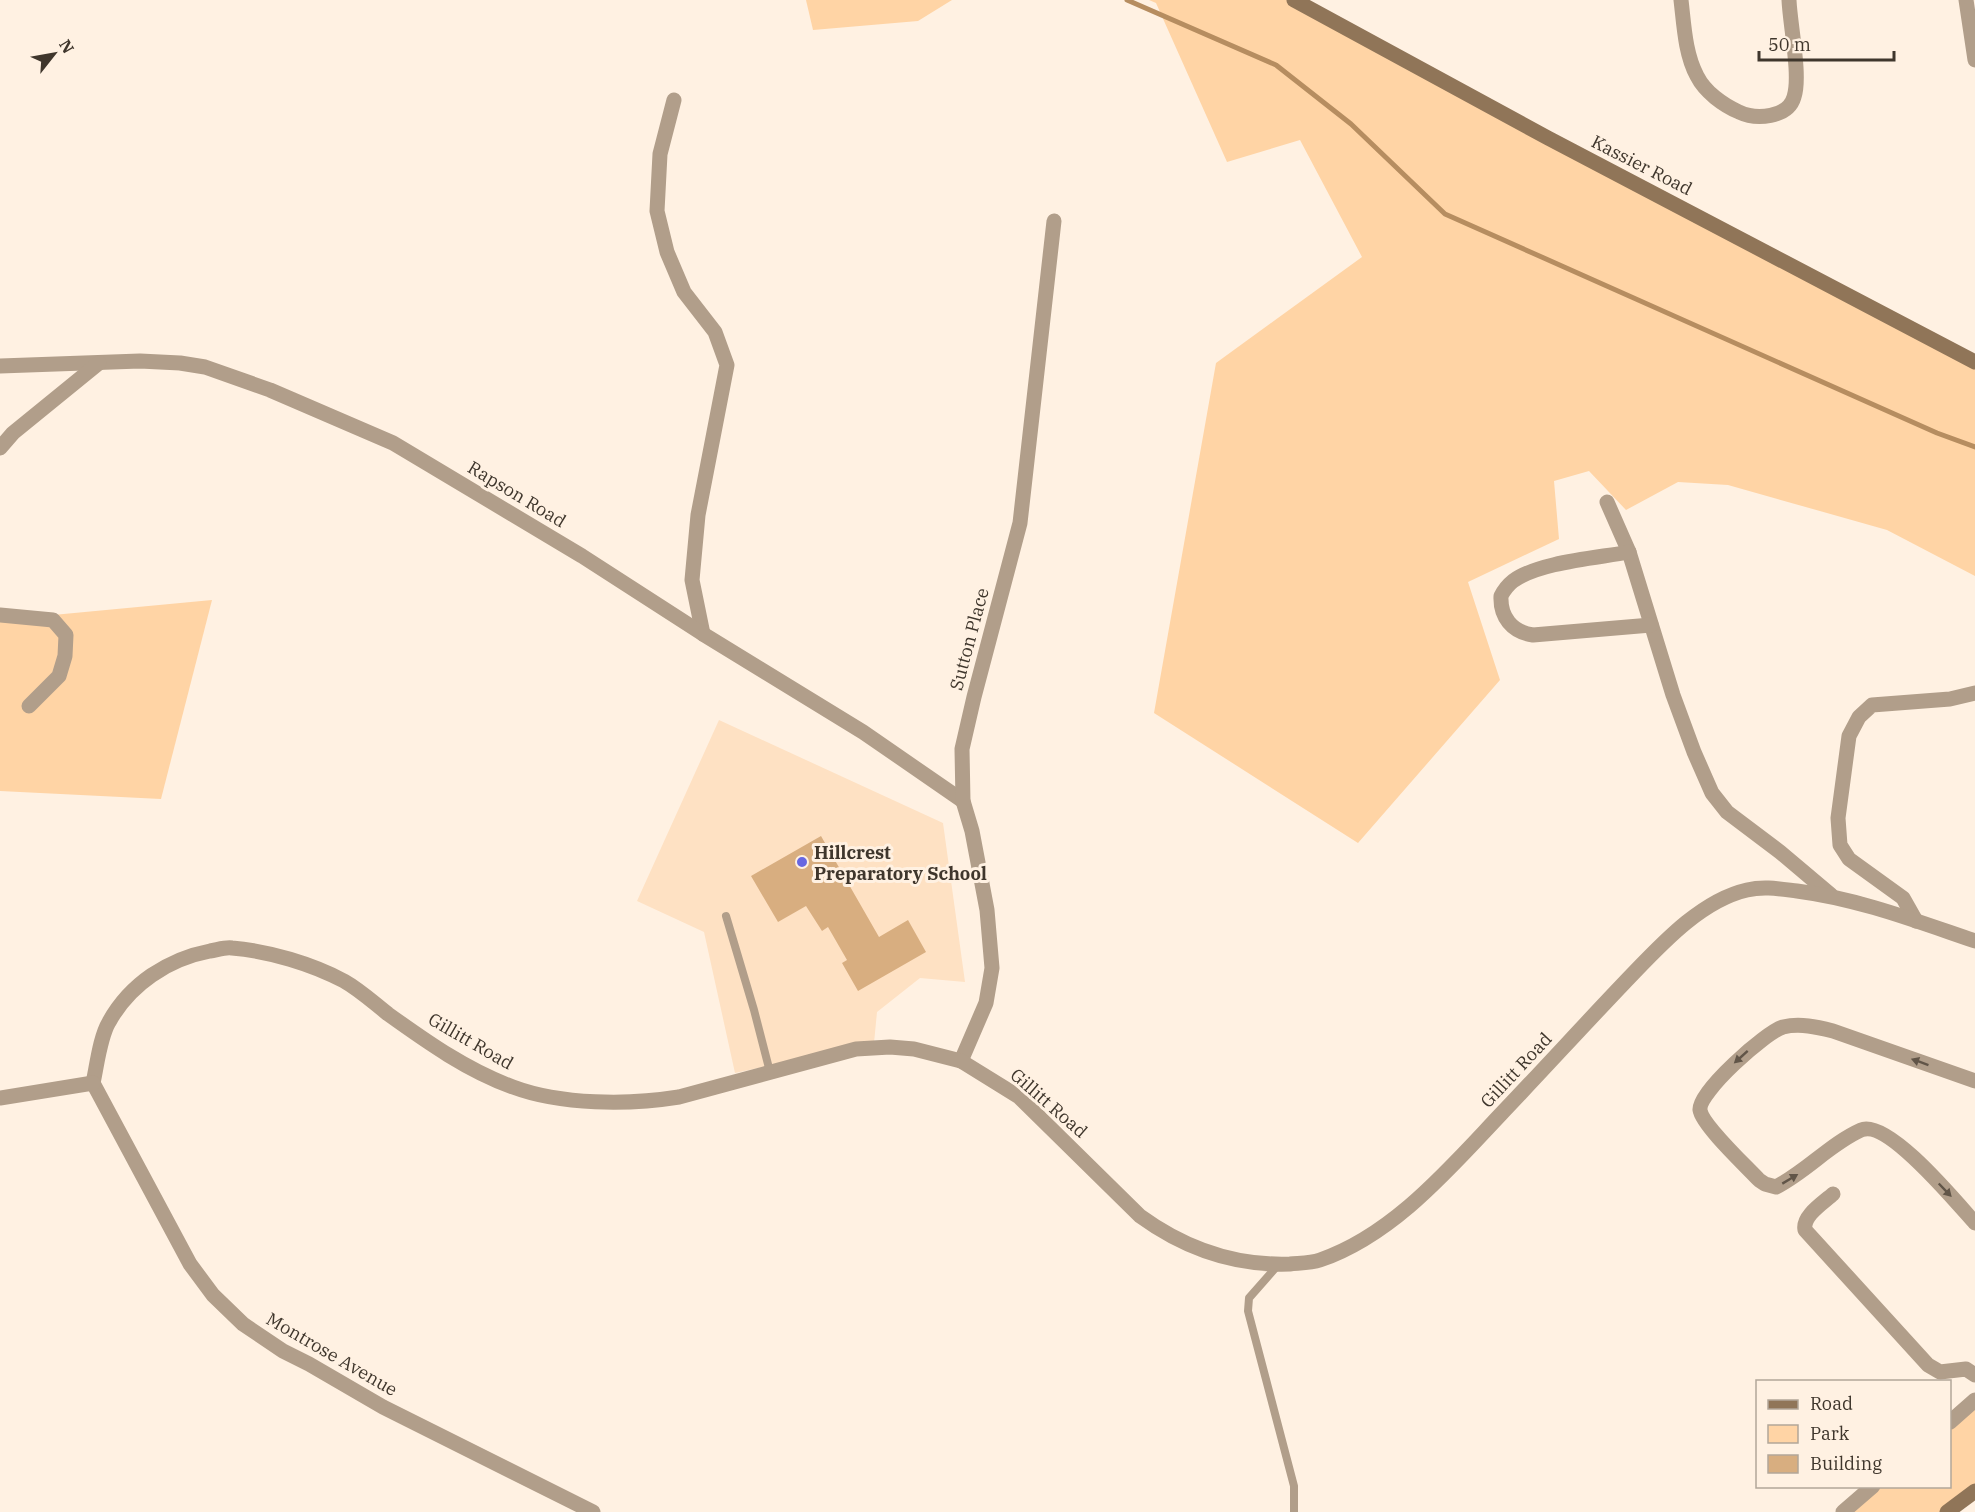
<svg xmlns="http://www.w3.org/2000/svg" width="1975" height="1512" font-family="'IBM Plex Serif',serif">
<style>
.built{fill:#fee1c3}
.green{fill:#ffd4a5}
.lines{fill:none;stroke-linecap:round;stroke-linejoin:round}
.stream{stroke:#b68d60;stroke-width:5}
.building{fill:#d8ae80}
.lane{stroke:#b19e8a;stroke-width:8}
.street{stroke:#b19e8a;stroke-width:15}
.secondary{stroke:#907558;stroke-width:15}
.oneway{fill:#615548}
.poi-dot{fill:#6767e1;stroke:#fff1e2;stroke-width:2}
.labels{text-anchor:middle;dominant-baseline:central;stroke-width:6;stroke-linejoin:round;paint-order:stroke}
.street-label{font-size:18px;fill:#3f362c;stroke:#fff1e2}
.poi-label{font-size:18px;font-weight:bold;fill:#3f362c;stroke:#fff1e2;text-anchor:start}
</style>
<rect width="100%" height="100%" fill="#fff1e2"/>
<polygon class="built" points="719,720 943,823 965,982 920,978 877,1012 874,1043 735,1073 704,932 637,901"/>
<g class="green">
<polygon points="806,0 952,0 918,21 813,30"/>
<polygon points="1149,0 1294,0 1975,362 1975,576 1887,530 1728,485 1678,482 1626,510 1589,471 1554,481 1559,539 1468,582 1500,680 1358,843 1154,713 1216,363 1362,257 1300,140 1227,162 1156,3"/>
<polygon points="212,600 161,799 0,791 0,620"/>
<polygon points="1975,1400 1975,1491 1947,1512 1843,1512 1873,1487 1950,1486 1950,1422"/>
</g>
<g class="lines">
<polyline class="stream" points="1127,0 1276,65 1351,124 1445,214 1937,433 1975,447"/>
</g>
<polygon class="building" points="821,836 879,937 908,920 926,952 858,991 842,963 847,960 828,927 822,931 806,906 778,922 751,876"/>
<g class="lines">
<g class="lane">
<polyline points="726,916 754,1010 770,1072"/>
<polyline points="1278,1265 1249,1298 1248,1311 1294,1486 1294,1512"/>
</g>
<g class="street">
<path d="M1681 0C1684 25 1685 54 1697 76 1705 92 1723 105 1739 112 1756 120 1788 118 1794 97 1801 76 1790 25 1789 0"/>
<polyline points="1966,0 1975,60"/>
<polyline points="674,100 660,154 657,211 667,252 684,292 715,332 727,365 698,515 692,580 703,634"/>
<polyline points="0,366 140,361 180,363 205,367 270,390 393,443 582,556 703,634 863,732 963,801"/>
<polyline points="0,448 13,433 99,363"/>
<polyline points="1607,502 1629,552 1673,695 1694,752 1712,793 1727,812 1780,852 1831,895"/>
<path d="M1629 552C1597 558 1539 562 1513 581 1508 585 1504 590 1501 596 1500 617 1512 632 1533 635L1651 625"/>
<polyline points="0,615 53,620 66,635 65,656 59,676 29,706"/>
<polyline points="1916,921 1903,898 1849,859 1840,845 1838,818 1849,736 1859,717 1872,705 1950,699 1975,693"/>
<polyline points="961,1061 986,1003 992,968 987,910 972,831 963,801 962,749 974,697 1020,523 1054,221"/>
<path d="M1975 1081 1833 1031C1817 1027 1800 1023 1783 1027 1766 1032 1698 1092 1700 1110 1702 1125 1747 1167 1759 1180L1765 1184 1776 1187C1807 1171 1830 1144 1861 1130 1887 1118 1957 1203 1975 1223"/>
<path d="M93 1083C97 1065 100 1037 109 1022 130 984 168 959 210 951 217 950 225 947 232 948 269 951 312 964 344 981 360 990 374 1003 388 1014 427 1042 468 1071 513 1087 561 1105 629 1105 679 1097L856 1049 890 1047 914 1049 961 1061 1019 1097 1140 1216C1184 1248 1235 1266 1290 1264 1300 1263 1311 1263 1320 1260 1393 1235 1449 1169 1501 1114 1543 1070 1583 1026 1625 982 1658 948 1699 901 1747 890 1764 886 1780 889 1797 891 1859 899 1916 921 1975 941"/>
<polyline points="93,1083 190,1264 213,1295 243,1324 283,1351 309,1364 383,1407 593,1512"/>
<polyline points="0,1098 93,1083"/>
<path d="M1833 1194C1823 1203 1802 1216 1805 1230L1928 1365 1940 1372 1966 1369 1975 1375"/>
<polyline points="1950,1422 1975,1400"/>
<polyline points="1843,1512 1873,1486"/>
</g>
<g class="secondary">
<polyline points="1294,0 1548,138 1975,362"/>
<polyline points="1947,1512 1975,1491"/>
</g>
</g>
<defs><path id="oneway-solid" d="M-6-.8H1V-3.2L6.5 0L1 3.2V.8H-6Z" transform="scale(1.5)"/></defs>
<g class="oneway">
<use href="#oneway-solid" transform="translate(1741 1057) rotate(138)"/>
<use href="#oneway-solid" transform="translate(1920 1062) rotate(-160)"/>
<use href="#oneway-solid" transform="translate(1790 1179) rotate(-31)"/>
<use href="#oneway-solid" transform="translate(1945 1190) rotate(46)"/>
</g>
<circle class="poi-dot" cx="802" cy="862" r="6"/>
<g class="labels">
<g class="street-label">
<text transform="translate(1642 165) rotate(27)">Kassier Road</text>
<text transform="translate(517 494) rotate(31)">Rapson Road</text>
<text transform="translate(969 639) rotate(-75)">Sutton Place</text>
<text transform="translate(471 1041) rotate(30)">Gillitt Road</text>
<text transform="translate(1516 1070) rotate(-47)">Gillitt Road</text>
<text transform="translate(1049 1103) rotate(41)">Gillitt Road</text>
<text transform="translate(332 1354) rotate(30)">Montrose Avenue</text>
</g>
<g class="poi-label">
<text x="814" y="852">Hillcrest<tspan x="814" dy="21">Preparatory School</tspan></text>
</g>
</g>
<rect x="1756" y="1380" width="195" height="108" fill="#fff1e2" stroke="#b2a699" stroke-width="1.5"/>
<rect x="1768" y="1400" width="30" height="9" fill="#907558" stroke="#b2a699" stroke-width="1.5"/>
<text x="1810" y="1410" font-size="18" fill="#3f362c">Road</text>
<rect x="1768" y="1425" width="30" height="18" fill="#ffd4a5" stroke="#b2a699" stroke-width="1.5"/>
<text x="1810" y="1440" font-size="18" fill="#3f362c">Park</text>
<rect x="1768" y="1455" width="30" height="18" fill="#d8ae80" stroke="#b2a699" stroke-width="1.5"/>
<text x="1810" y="1470" font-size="18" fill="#3f362c">Building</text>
<g transform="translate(54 54) rotate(59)" stroke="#fff1e2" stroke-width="4.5" paint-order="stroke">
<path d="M0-4.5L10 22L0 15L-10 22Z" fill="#3f362c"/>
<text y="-9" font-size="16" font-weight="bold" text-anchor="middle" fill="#3f362c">N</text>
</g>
<path d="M1759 51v9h135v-9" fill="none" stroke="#3f362c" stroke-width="3"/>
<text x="1768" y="51" font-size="18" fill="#3f362c" stroke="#fff1e2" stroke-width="4.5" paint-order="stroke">50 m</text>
</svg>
